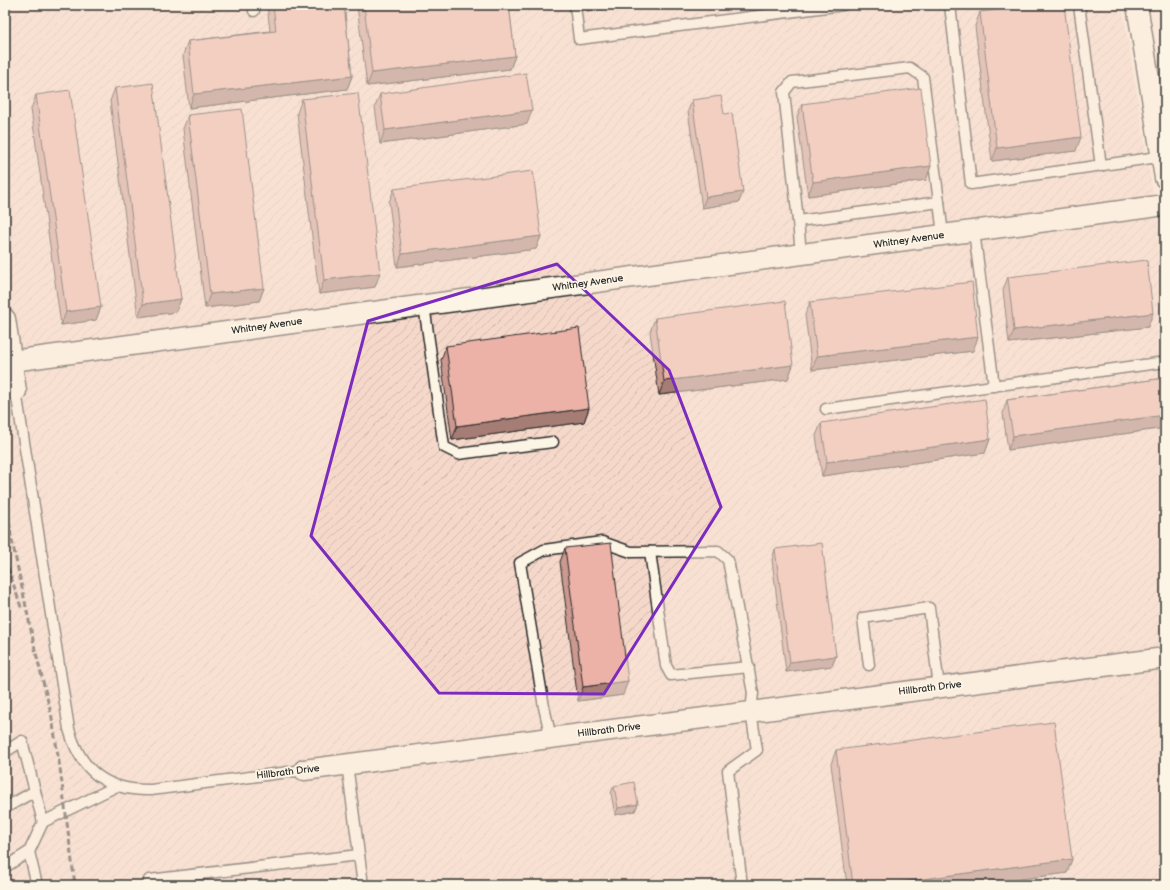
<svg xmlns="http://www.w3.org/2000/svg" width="1170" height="890" font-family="'Balsamiq Sans',sans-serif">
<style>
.industrial{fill:url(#industrial-furrows)}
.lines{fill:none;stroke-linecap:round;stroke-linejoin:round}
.service-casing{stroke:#2b2b2b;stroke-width:13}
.minor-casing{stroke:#2b2b2b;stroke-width:23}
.service{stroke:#fcf5e5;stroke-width:10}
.minor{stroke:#fcf5e5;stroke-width:20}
.rail{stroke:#2b2b2b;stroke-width:3;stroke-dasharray:6 3;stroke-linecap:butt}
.wall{fill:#cb9990;stroke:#2b2b2b}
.shaded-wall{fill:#a57d75;stroke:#2b2b2b}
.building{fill:#ecb2a7;stroke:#2b2b2b}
.marked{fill:none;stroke:#7b2cbf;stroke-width:3;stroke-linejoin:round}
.labels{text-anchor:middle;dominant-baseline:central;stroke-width:3.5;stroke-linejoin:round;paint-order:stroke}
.street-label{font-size:10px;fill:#2b2b2b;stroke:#fcf5e5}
</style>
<defs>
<pattern id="industrial-furrows" width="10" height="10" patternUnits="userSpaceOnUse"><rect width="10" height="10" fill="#f5d8ca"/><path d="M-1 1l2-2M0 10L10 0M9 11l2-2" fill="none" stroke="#d2baae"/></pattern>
</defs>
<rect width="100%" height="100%" fill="#f9e8d9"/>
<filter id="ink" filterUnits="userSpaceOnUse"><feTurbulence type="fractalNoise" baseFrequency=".025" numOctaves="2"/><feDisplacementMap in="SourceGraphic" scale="8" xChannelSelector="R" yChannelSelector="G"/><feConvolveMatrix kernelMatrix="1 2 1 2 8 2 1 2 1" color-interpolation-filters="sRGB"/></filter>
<g filter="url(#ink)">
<polygon class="industrial" points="5,5 1122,5 1165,267 1165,885 5,885"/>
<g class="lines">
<g class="service-casing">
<g id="service">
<polyline points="575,5 579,39 843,5"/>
<polyline points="950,5 971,184 1165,156"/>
<polyline points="1079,5 1101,166"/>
<polyline points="254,11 254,5"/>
<polyline points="798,221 784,92 792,82 910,68 923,77 939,202"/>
<polyline points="974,231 994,386"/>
<polyline points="801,254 798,221 939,202 943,235"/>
<polyline points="424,305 444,447 458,454 553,442"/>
<path d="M16 391 69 729C81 772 107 791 151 790L304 770"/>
<polyline points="826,409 1165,362"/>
<polyline points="650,552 666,666 671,675 749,667"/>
<polyline points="869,665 863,618 929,608 939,687"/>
<polyline points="551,738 544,707 520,563 544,550 602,542 631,552 718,551 728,560 753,693 751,712 757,750 728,771 742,885"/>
<polyline points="5,752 22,741 43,822"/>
<polyline points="347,764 363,885"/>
<polyline points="5,808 35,791"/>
<polyline points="29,852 37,885"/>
<polyline points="5,867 29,852 43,822 117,786"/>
<polyline points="150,885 149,880 359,855"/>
</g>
</g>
<g class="minor-casing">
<g id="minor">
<polyline points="1137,5 1165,178"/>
<polyline points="5,319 16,391"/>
<polyline points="12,361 1165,205"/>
<polyline points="304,770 1165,658"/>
</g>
</g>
<use href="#service" class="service"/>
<use href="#minor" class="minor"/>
<g class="rail">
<polyline points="5,486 11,536 35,649 52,718 60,768 75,885"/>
<polyline points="5,559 22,610"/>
</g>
</g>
<g class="wall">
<polygon points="267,5 344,5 352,76 347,89 189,108 183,55 188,41 270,31"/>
<polygon points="357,5 509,5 515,56 510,69 367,86"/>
<polygon points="586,5 632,5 587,11"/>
<polygon points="980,12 1076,151 992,161 975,26"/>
<polygon points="115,88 181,299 176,312 138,317 110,101"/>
<polygon points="380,94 527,124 380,144 375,107"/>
<polygon points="36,95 101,307 96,320 61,325 31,109"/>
<polygon points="302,99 375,287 319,294 297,113"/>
<polygon points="692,100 724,114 739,202 702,208 688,111"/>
<polygon points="802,104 931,166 926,180 808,196 797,117"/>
<polygon points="188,115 264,288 259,301 205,308 183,129"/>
<polygon points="394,189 541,236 536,249 397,267 389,202"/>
<polygon points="1008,277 1148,327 1009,343 1003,290"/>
<polygon points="810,302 973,351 812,370 805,315"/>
<polygon points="655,318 793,365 788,379 659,395 650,332"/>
<polygon points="446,346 589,408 584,422 452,440 441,360"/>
<polygon points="1165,378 1165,428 1008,450 1003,413 1007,400"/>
<polygon points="821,423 990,439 985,453 822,476 816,436"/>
<polygon points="565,548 623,695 578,701 560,562"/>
<polygon points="775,549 836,656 832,666 786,672 772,560"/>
<polygon points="836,750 1072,859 1067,873 976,885 847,885 831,764"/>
<polygon points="614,786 638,804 635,811 615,815 611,793"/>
</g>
<g class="shaded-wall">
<polygon points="589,5 632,5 587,11"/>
<polygon points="973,5 1005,5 972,9"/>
<polygon points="515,56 510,69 367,86 372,73"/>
<polygon points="352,76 347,89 189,108 194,94"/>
<polygon points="532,110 527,124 380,144 385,130"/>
<polygon points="1081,137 1076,151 992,161 997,148"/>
<polygon points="931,166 926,180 808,196 813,182"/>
<polygon points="743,192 739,202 702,208 706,197"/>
<polygon points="541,236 536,249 397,267 402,254"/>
<polygon points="380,273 375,287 319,294 324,280"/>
<polygon points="264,288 259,301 205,308 210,294"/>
<polygon points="181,299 176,312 138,317 143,304"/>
<polygon points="101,307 96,320 61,325 66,312"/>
<polygon points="1153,313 1148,327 1009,343 1014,330"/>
<polygon points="978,337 973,351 812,370 817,356"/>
<polygon points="793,365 788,379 659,395 664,381"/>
<polygon points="589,408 584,422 452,440 457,426"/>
<polygon points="1165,415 1165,428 1008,450 1013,436"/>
<polygon points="990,439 985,453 822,476 827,462"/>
<polygon points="836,656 832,666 786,672 790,662"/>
<polygon points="628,681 623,695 578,701 583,687"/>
<polygon points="638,804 635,811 615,815 618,808"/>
<polygon points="1072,859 1067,873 976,885 878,885"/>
</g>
<g class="building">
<polygon points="273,5 344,5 352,76 194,94 188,41 276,31"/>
<polygon points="364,5 509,5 515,56 372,73"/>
<polygon points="1038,5 1064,5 1081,137 997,148 980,12"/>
<polygon points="526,73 532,110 385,130 380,94"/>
<polygon points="153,83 181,299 143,304 115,88"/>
<polygon points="921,88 931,166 813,182 802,104"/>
<polygon points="70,90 101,307 66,312 36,95"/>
<polygon points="358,93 380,273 324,280 302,99"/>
<polygon points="721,96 724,114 732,113 743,192 706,197 692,100"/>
<polygon points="242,109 264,288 210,294 188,115"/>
<polygon points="533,171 541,236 402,254 394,189"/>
<polygon points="1147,260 1153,313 1014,330 1008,277"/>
<polygon points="972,282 978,337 817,356 810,302"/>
<polygon points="785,301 793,365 664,381 655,318"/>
<polygon points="579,328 589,408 457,426 446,346"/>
<polygon points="1165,378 1165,415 1013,436 1007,400"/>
<polygon points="985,399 990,439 827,462 821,423"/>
<polygon points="611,543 628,681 583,687 565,548"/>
<polygon points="822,543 836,656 790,662 775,549"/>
<polygon points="1054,722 1072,859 878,885 853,885 836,750"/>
<polygon points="634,782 638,804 618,808 614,786"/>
</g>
</g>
<path d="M0 0H1170V890H0ZM557 264 669 370 721 507 604 694 439 693 311 536 368 321Z" fill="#f9e8d9" fill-opacity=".55" fill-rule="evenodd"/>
<path class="marked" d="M557 264 669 370 721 507 604 694 439 693 311 536 368 321Z"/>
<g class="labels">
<g class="street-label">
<text transform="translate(909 240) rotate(-8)">Whitney Avenue</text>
<text transform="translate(588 283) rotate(-8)">Whitney Avenue</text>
<text transform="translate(267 326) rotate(-8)">Whitney Avenue</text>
<text transform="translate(930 688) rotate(-7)">Hillbrath Drive</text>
<text transform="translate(609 730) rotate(-7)">Hillbrath Drive</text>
<text transform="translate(288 772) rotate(-7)">Hillbrath Drive</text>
</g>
</g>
<rect width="1170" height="890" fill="none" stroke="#fcf5e5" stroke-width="20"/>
<rect x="10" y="10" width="1150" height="870" fill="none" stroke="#2b2b2b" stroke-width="1.5" filter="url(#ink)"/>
</svg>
